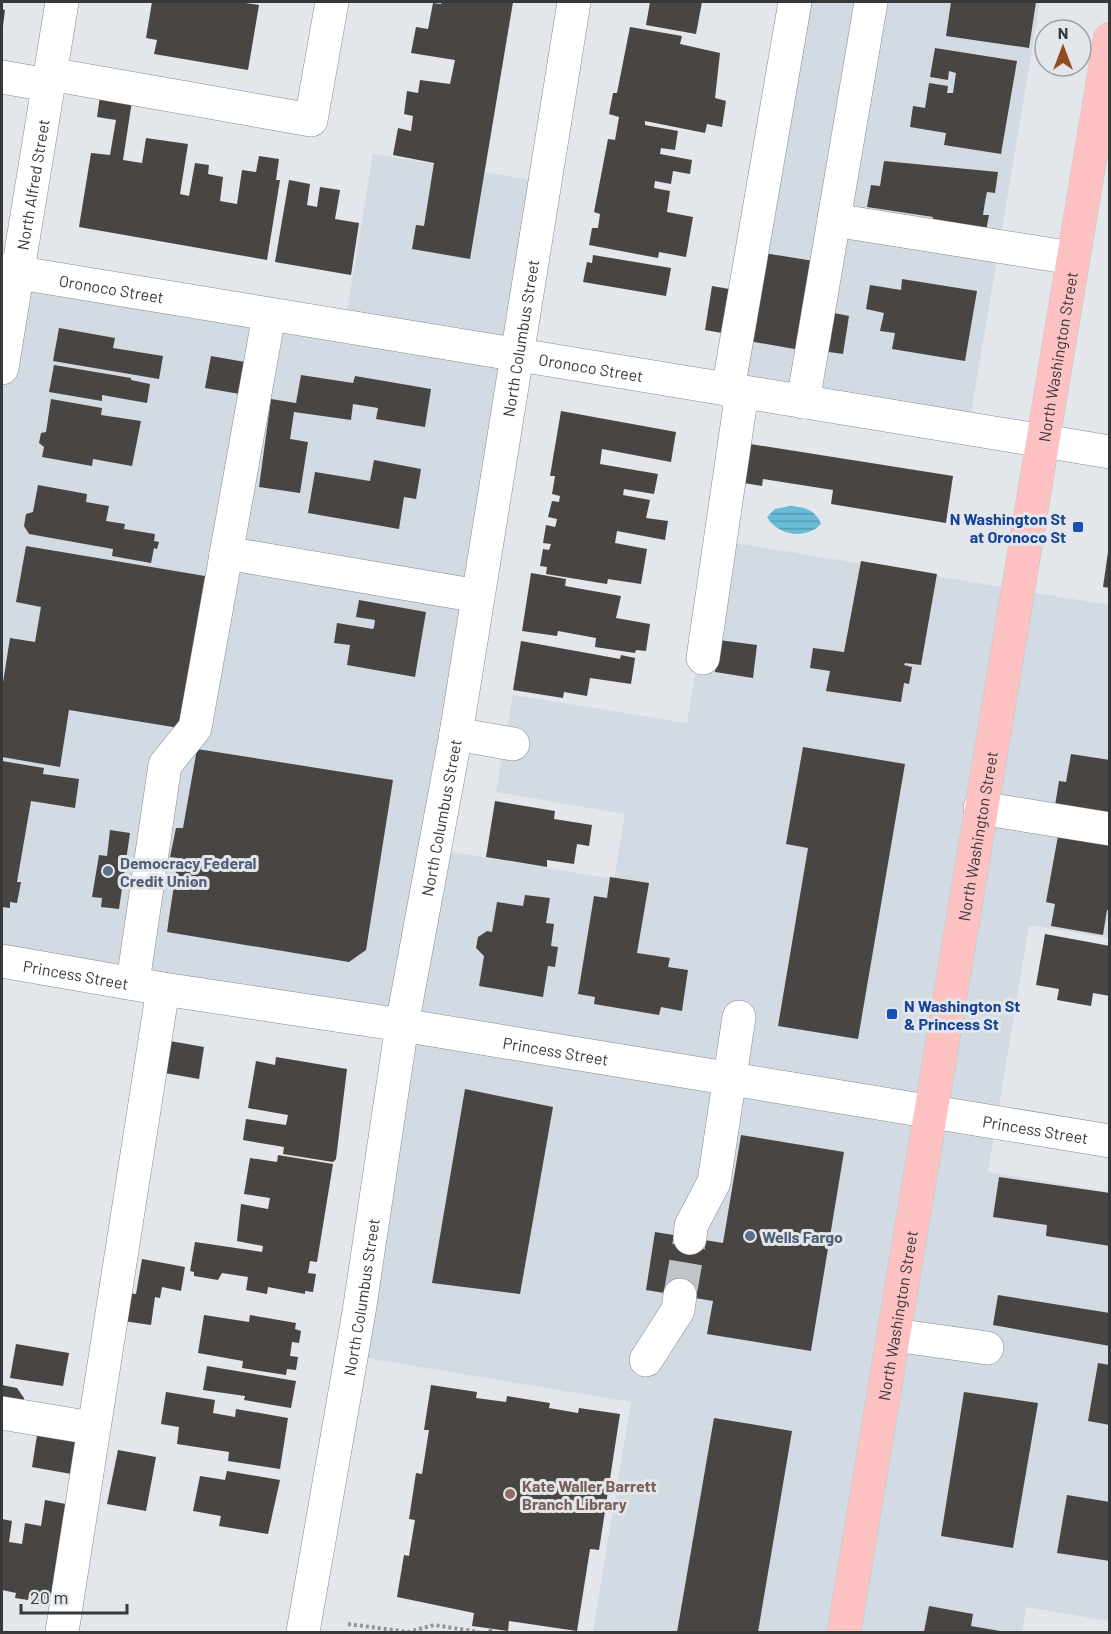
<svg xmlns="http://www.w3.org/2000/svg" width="1111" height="1634" font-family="Barlow,sans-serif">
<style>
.built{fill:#d2dbe4}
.water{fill:url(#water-rules)}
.building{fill:#494543}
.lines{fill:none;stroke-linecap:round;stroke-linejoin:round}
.minor-tunnel{stroke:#c0c3c7;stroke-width:33;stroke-dasharray:33 16;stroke-linecap:butt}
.minor-casing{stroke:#86898d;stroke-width:34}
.major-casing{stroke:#c3c3c4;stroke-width:34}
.path{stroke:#939598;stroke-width:4;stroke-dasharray:3 3;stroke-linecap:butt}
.minor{stroke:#fff;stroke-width:33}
.major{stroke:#fec2c2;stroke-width:33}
.transit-dot{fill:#1a4fb4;stroke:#e3e6ea;stroke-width:2}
.service-dot{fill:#5c6f8a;stroke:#e3e6ea;stroke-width:2}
.education-dot{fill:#8d6e63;stroke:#e3e6ea;stroke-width:2}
.labels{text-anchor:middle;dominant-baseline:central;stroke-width:6;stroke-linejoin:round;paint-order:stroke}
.street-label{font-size:16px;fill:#363839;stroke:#e3e6ea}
.transit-label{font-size:16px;font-weight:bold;fill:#164399;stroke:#e3e6ea;text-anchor:end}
.service-label{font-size:16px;font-weight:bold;fill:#4e5e75;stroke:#e3e6ea;text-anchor:start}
.education-label{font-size:16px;font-weight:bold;fill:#785e54;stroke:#e3e6ea;text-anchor:start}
</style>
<defs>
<pattern id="water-rules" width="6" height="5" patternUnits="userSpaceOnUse" patternTransform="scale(1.5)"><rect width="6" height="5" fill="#68bcd7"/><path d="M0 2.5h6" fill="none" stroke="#569aaf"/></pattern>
</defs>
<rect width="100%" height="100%" fill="#e3e6ea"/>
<g class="built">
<polygon points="793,2 1040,2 969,425 730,386"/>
<polygon points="373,154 544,182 433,849 614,879 625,814 496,792 513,695 687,723 718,540 1109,605 1109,938 1029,925 988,1172 1109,1192 1109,1621 1026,1607 1022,1632 593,1632 631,1402 347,1355 402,1023 2,956 2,362 17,269 345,323"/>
</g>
<path class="water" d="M790 506C804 507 816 510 821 524 806 540 778 536 767 517L775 509Z"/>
<g class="building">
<polygon points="152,2 238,2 259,5 248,70 154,54 157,40 146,38"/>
<polygon points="442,2 513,2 470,259 412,249 416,225 424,226 434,163 393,155 398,128 411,131 413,116 404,114 407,91 418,93 420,80 450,84 455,60 411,53 416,27 428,29 433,3 441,4"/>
<polygon points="650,2 702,2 696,34 646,25"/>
<polygon points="951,2 1036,2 1029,48 946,36"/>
<polygon points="2,9 5,10 3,26 2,26"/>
<polygon points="630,27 682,36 680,44 720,53 715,98 726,101 722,127 707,124 705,133 645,121 645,125 678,131 675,150 661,148 660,154 692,160 690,174 673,171 671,184 655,181 654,188 670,191 667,212 693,217 686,257 659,252 658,258 589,245 592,228 598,228 600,214 594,212 608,139 615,140 619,117 609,114 613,93 617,93"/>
<polygon points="935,48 1017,61 1001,154 944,145 946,133 910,127 913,106 925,108 929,83 948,86 947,93 953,93 956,73 949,71 948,80 930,77"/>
<polygon points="100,96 132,101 123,160 142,163 146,138 188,144 180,194 189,196 195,163 209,165 208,174 223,177 220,201 237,204 242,170 256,172 259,156 279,159 276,180 280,180 267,260 79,227 91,153 110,155 116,120 97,117"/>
<polygon points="884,161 998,172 995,193 987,192 985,202 983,215 989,215 986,231 932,223 933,217 867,207 871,185 880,186"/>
<polygon points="289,180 310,184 307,205 317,207 320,187 340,190 335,219 359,223 351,275 275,262"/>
<polygon points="758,252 820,262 806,351 743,340"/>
<polygon points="593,255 671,268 666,296 583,282 587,262 592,263"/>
<polygon points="902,279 977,291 965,361 892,349 895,333 880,331 884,313 866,309 870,285 901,290"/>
<polygon points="712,286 735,290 728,334 705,330"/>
<polygon points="829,312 849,316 843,354 822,351"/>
<polygon points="59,328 115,338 113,348 163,356 159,379 53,361"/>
<polygon points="211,356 245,362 240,394 205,388"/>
<polygon points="54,365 131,378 131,380 150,384 147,403 102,395 102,401 49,392"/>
<polygon points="301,375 353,383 355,376 431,389 425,427 376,419 378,408 353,404 351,420 294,412 290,439 308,442 300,493 259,487 271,399 296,403"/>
<polygon points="51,399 102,408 101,415 141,421 132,466 93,459 92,466 42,457 44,447 39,443 41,433 46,432"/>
<polygon points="561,411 676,432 671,462 602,449 600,464 658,474 654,494 624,489 623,495 650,500 646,518 668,521 665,540 617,531 615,543 647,549 641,584 608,579 607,584 546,574 547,567 540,566 543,549 549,550 551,544 543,543 546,525 555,527 556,524 557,519 548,517 552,501 559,502 560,496 552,494 555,476 550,476"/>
<polygon points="744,443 953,476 946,523 831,504 833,490 763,479 762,486 738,482"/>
<polygon points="374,460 421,469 416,499 404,497 399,529 308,513 315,472 370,481"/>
<polygon points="38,485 87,494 86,502 109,506 106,521 125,524 124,529 155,534 154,541 159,542 157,549 154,548 151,563 112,556 113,549 29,534 24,526 26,514 33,512"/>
<polygon points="26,546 205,576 179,728 69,710 60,767 2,757 2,689 10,638 35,642 41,607 16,602"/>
<polygon points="1108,552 1110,553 1110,588 1103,587"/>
<polygon points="861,561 937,574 921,665 905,663 904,665 912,667 909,684 904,683 901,702 826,691 830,671 810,668 813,648 844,652"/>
<polygon points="531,573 566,579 565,586 621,596 616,618 650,624 646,651 636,650 635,653 595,647 596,638 558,631 557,636 522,631"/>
<polygon points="359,600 426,612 415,677 347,665 350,645 334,643 337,623 373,629 374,627 375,620 356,617"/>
<polygon points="719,640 757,645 753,678 715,672"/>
<polygon points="521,641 620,659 621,655 635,658 631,684 590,678 587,696 564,692 563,698 513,690"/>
<polygon points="803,747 905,764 858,1039 778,1026 808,848 786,844"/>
<polygon points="197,749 393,780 366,950 349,962 167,932 178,858 170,857 176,828 183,828"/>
<polygon points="1071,754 1110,760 1110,815 1055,806 1059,781 1066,782"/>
<polygon points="2,761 44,768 43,774 79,779 75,808 31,801 17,882 21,882 17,903 10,902 10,908 2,907"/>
<polygon points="495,801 555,811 554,819 592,825 589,846 577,844 574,864 547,860 547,867 486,857"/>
<polygon points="110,830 130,833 119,909 101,907 102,898 92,897 99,855 107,856"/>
<polygon points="1058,836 1110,845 1110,911 1107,910 1103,935 1051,926 1055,904 1046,902"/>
<polygon points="610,877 649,883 637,953 670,958 668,967 688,970 682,1011 661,1007 659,1015 594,1004 595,997 578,994 594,896 607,898"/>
<polygon points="525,895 550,898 546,923 554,924 551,946 558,947 555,967 548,966 543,997 479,986 484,956 476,948 478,937 487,931 492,932 497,902 523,906"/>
<polygon points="1045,934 1110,946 1110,996 1093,993 1091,1006 1057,1000 1059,989 1036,985"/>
<polygon points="170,1041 204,1047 199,1079 165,1073"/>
<polygon points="276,1057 347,1069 336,1159 333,1162 283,1154 284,1147 243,1140 246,1119 286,1125 288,1115 248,1108 256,1061 275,1065"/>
<polygon points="465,1089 553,1107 520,1294 432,1283"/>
<polygon points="741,1135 844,1152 811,1351 707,1334 713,1301 646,1290 655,1232 723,1243"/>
<polygon points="278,1155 333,1164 317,1262 310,1261 308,1273 316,1274 313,1292 305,1291 305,1294 268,1287 267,1294 246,1290 248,1277 222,1273 218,1280 194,1276 194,1272 190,1271 195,1242 262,1252 263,1246 237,1241 241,1204 268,1209 270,1198 244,1194 250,1158 277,1162"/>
<polygon points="999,1177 1110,1193 1110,1246 1046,1236 1047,1225 993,1217"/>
<polygon points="142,1259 185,1267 181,1291 162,1287 160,1298 155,1297 151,1325 123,1321 127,1293 136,1294"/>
<polygon points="998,1295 1110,1313 1110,1346 993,1325"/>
<polygon points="204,1315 249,1322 250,1315 296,1323 295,1329 301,1331 299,1343 292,1342 290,1356 298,1357 296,1370 287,1369 286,1375 242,1368 243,1361 198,1353"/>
<polygon points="16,1344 69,1353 63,1386 10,1378"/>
<polygon points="1098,1363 1110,1365 1110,1425 1088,1421"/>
<polygon points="207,1366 296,1381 291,1408 244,1400 245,1396 203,1390"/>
<polygon points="2,1385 17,1388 24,1398 22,1410 2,1407"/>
<polygon points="431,1385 477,1392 476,1398 506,1402 507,1396 550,1403 549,1408 578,1413 579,1408 620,1414 599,1550 590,1549 577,1631 509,1621 508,1631 472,1626 474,1613 397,1597 404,1555 409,1556 415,1520 409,1519 416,1473 422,1474 429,1430 424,1430"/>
<polygon points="166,1392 215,1400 213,1413 235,1417 236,1409 288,1418 280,1469 228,1461 229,1452 177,1444 179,1427 161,1424"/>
<polygon points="964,1392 1038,1403 1013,1548 941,1536"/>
<polygon points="714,1418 792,1431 758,1632 677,1632"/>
<polygon points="37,1435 82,1442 77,1475 32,1467"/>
<polygon points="118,1450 156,1457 146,1511 107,1504"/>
<polygon points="227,1471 280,1480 268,1534 219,1526 221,1516 193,1511 200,1476 225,1480"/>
<polygon points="1067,1495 1110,1502 1110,1561 1057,1553"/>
<polygon points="45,1500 71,1505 56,1600 45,1598 44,1604 31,1601 32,1596 29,1595 28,1600 15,1598 16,1593 2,1590 2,1519 12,1521 9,1542 22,1544 25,1523 41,1526"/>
<polygon points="929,1606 973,1614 971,1626 1006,1632 924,1632"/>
</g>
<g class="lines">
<polyline class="minor-tunnel" points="680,1295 690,1238"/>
<g class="minor-casing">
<g id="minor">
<polyline points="50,74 311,120 332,2"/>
<polyline points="2,77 48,85"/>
<polyline points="834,220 1072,258"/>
<path id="s1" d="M2 270 1110 452"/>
<path id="s2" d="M2 368 62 2"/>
<polyline points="728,390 795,2"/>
<polyline points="803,402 871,2"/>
<polyline points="226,553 478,596"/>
<polyline points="703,658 742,392"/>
<polyline points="456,734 513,744"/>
<polyline points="980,808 1110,829"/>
<path id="s3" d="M2 961 163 989 402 1025 1110 1141"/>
<polyline points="133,982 165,765 195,728 269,315"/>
<polyline points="690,1238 691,1226 714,1182 739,1017"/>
<polyline points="894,1335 987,1348"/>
<polyline points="646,1360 678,1310 680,1295"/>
<polyline points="2,1413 92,1428"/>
<polyline points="62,1632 163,989"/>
<path id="s4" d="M303 1632 359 1312 402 1025 456 734 574 2"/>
</g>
</g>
<g class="major-casing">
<g id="major">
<path id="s5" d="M844 1632 1110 39"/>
</g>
</g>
<g class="path">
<polyline points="348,1624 408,1632 434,1625 479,1632"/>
<polyline points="490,1629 491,1632"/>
</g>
<use href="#minor" class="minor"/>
<use href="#major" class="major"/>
</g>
<g class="transit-dot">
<rect x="1072" y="521" width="12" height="12" rx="3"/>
<rect x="886" y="1008" width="12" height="12" rx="3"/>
</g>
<g class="service-dot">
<circle cx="108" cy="871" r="6"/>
<circle cx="750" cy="1236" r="6"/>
</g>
<circle class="education-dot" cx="510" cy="1494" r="6"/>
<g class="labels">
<g class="street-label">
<text stroke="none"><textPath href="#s2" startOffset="186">North Alfred Street</textPath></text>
<text stroke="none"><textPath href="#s1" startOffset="111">Oronoco Street</textPath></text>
<text stroke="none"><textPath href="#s4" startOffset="1312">North Columbus Street</textPath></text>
<text stroke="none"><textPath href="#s5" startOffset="1293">North Washington Street</textPath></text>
<text stroke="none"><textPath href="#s1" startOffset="597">Oronoco Street</textPath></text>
<text stroke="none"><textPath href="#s4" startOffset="826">North Columbus Street</textPath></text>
<text stroke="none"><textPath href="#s5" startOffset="807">North Washington Street</textPath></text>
<text stroke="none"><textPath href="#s3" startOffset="75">Princess Street</textPath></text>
<text stroke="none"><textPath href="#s3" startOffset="561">Princess Street</textPath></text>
<text stroke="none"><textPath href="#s3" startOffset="1047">Princess Street</textPath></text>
<text stroke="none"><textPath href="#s4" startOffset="340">North Columbus Street</textPath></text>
<text stroke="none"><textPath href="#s5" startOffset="321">North Washington Street</textPath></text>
</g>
<g class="transit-label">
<text x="1066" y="518">N Washington St<tspan x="1066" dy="18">at Oronoco St</tspan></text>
<text x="904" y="1005" text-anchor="start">N Washington St<tspan x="904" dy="18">&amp; Princess St</tspan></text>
</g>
<g class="service-label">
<text x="120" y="862">Democracy Federal<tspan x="120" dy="18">Credit Union</tspan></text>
<text x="762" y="1236">Wells Fargo</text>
</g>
<g class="education-label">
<text x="522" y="1485">Kate Waller Barrett<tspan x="522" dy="18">Branch Library</tspan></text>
</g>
</g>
<rect width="1111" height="1634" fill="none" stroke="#363839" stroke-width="6"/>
<g transform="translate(1063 48)"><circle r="28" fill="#e3e6ea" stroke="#9ea0a3" stroke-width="1.5"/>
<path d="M0-4.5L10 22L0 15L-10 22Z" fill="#904e1c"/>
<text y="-9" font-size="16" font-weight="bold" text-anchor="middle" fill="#363839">N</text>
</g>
<path d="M21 1604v9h106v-9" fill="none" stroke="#363839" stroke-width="3"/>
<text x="30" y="1604" font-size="18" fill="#363839" stroke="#e3e6ea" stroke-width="4.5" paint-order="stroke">20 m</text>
</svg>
